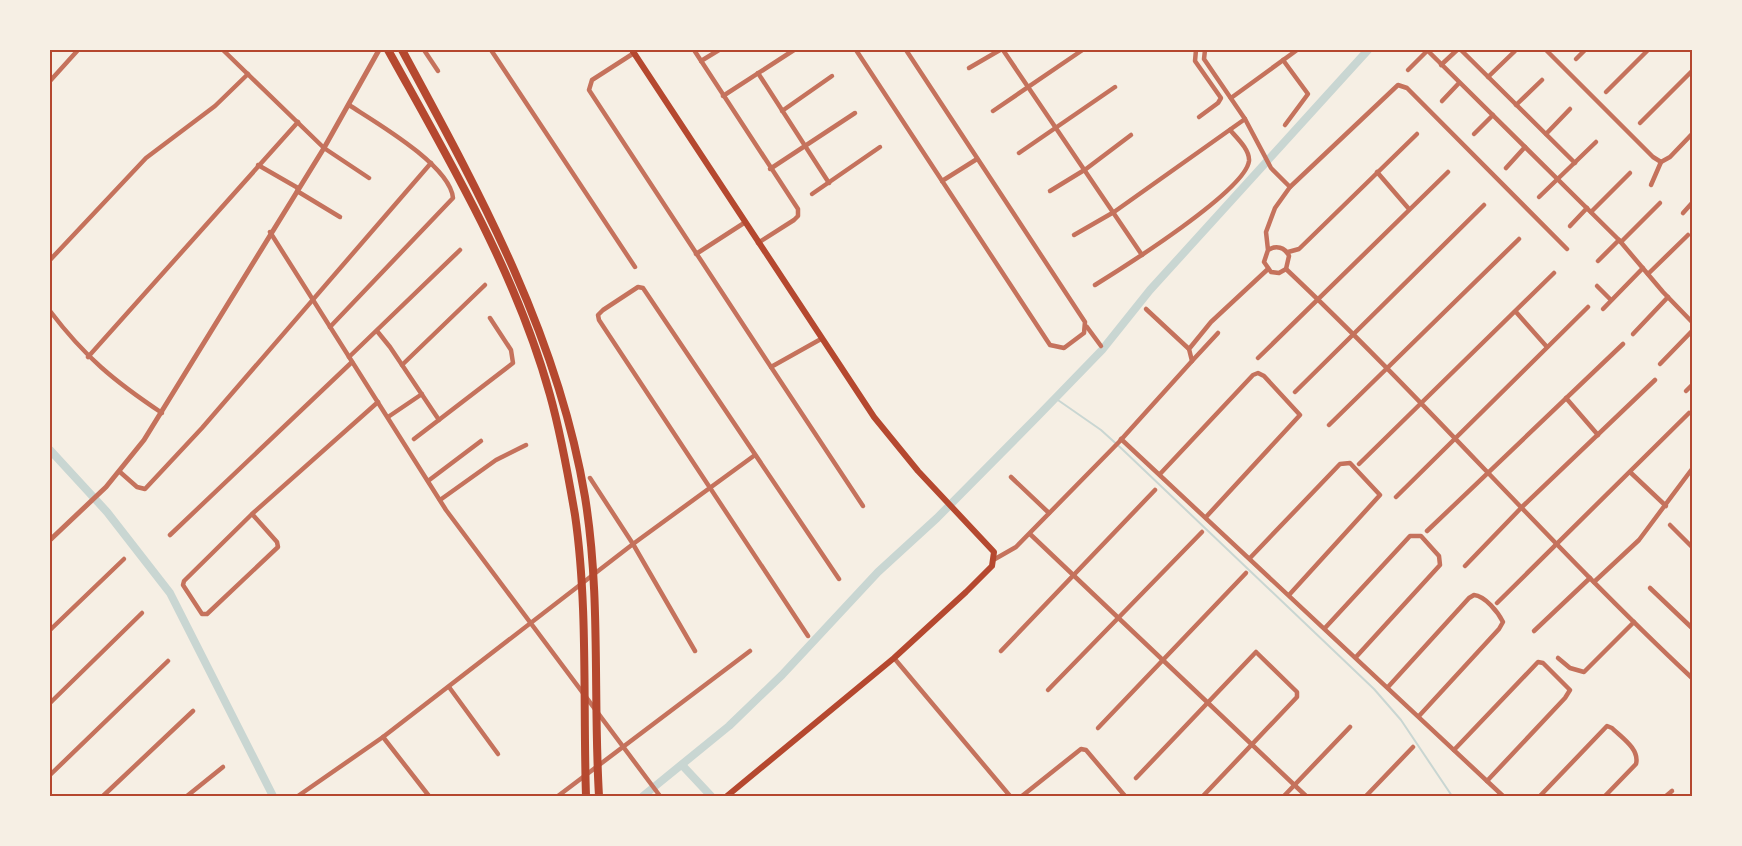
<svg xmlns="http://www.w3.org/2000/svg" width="1742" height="846" font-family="Quicksand,sans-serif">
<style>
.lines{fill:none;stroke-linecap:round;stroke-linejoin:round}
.stream{stroke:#c9d6d2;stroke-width:2}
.canal{stroke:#c9d6d2;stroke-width:8}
.minor{stroke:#c5725c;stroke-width:4.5}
.tertiary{stroke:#c5725c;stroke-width:5}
.secondary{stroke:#b5482f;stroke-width:6}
.motorway{stroke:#b5482f;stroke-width:8}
.neatline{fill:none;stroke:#b5482f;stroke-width:2}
</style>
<rect width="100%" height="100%" fill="#f6efe4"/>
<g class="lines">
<polyline class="stream" points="1055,398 1101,430 1122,449 1374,689 1401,720 1452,796"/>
<g class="canal">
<polyline points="50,450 107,512 170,593 273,796"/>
<polyline points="682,765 711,796"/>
<polyline points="643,796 729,726 782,675 878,572 937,518 1038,416 1102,350 1150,290 1368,50"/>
</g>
<g class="minor">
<polyline points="223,50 324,148 369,178"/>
<polyline points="424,50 438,71"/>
<polyline points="491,50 635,267"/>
<polyline points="694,50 798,209 798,216 794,220 758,243"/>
<polyline points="856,50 1050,345 1064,348 1084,333 1085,322 906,50"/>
<polyline points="1003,50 1142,255"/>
<polyline points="1196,50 1195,61 1221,98 1218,103 1199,117"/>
<polyline points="1205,50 1204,59 1245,119 1271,168 1290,187"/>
<polyline points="1427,50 1619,240 1663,292 1692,322"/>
<polyline points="1461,50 1575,163"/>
<polyline points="1546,50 1653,157 1661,162"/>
<polyline points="634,53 592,80 589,90 771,367"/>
<polyline points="1576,59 1585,50"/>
<polyline points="1283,60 1308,94 1285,125"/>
<polyline points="701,61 719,50"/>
<polyline points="1441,65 1457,50"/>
<polyline points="969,68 1000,50"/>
<polyline points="1408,70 1428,50"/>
<polyline points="758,73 829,183"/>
<polyline points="1488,77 1515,51"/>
<polyline points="50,81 78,50"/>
<polyline points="1606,92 1648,50"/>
<polyline points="723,96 794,50"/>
<polyline points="1231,98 1297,50"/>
<polyline points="1442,101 1459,83"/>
<polyline points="1516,105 1542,80"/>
<polyline points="782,111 832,76"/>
<polyline points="993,111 1081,51"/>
<polyline points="1640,123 1692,71"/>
<polyline points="1474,134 1493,115"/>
<polyline points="1546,134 1570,109"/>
<polyline points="1019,153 1115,87"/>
<polyline points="258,165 298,188"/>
<polyline points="1506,168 1525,147"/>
<polyline points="770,169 855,113"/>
<polyline points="1377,172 1409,209"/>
<polyline points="942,181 977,159"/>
<polyline points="1651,185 1661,162 1670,157 1692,134"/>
<polyline points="297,191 340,217"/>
<polyline points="1050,191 1086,169 1131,135"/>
<polyline points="812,194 880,147"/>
<polyline points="1539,197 1596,142"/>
<polyline points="1591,212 1630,173"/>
<polyline points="1683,213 1692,203"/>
<polyline points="1570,226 1587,208"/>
<polyline points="270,232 446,510 660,796"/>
<polyline points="1074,235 1114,212 1245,119"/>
<polyline points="1621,242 1660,203"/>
<path d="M1268 250C1276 245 1285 247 1289 256L1286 269 1279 273 1271 272 1264 262 1268 250 1266 232 1275 208 1290 187 1398 85 1407 88 1567 249"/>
<polyline points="1288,252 1299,249 1417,134"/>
<polyline points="696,254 744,223"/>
<polyline points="50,260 146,158 215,106 248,74"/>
<polyline points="1598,261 1619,240"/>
<path d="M1286 269C1426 401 1552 547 1692 678"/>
<polyline points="1648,274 1688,235"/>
<path d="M1095 285C1124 267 1245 191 1249 161 1250 150 1237 138 1230 130"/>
<polyline points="1597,286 1611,300"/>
<polyline points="1146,309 1189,349"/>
<polyline points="1603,309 1643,268"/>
<path d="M50 311C85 357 114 381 162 413"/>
<polyline points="1516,312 1547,347"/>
<path d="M330 327 453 198C450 165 375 122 349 105"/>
<polyline points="1087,327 1101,346"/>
<polyline points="377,331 390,347 439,420"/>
<polyline points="1633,334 1668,297"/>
<polyline points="821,339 771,367 863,506"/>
<polyline points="88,357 298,122"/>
<polyline points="349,357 460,250"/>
<polyline points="1258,358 1448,172"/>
<polyline points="1192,361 1218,333"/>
<polyline points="1660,364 1692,331"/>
<polyline points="402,365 485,285"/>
<polyline points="1686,391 1692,385"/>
<polyline points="1295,392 1484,205"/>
<polyline points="1566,398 1598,435"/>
<polyline points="388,417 422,394"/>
<polyline points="1329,425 1519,239"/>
<polyline points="414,439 513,363 511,350 490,318"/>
<polyline points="1121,439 1503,796"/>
<polyline points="1359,464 1554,273"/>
<polyline points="120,472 137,487 145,489 202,428 431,163"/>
<polyline points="1630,472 1666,506"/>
<polyline points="1160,474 1253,375 1258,373 1264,376 1300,415 1206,517"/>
<polyline points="1011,477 1049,513"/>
<polyline points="590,478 633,544 755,455"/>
<polyline points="428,481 481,441"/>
<polyline points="1396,497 1588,307"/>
<polyline points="440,500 496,460 526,445"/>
<polyline points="252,514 277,542 278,547 207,614 202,614 183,585 184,581 252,514 378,402"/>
<polyline points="1670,525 1692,547"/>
<polyline points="1427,531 1623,344"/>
<polyline points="1030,534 1306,796"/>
<polyline points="170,535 352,362"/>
<polyline points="1250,558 1340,464 1350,463 1380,495 1289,595"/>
<polyline points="995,559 1016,547 1119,442 1192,361 1189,349 1211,322 1268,269"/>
<polyline points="1465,566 1522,507 1655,380"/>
<polyline points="1594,582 1639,540 1692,469"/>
<polyline points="1650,588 1692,628"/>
<polyline points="1497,603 1689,413"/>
<polyline points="1325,628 1410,536 1421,536 1439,556 1440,565 1356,657"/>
<polyline points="50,630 124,559"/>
<polyline points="1534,631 1590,578"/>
<polyline points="808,636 599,320 598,315 603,310 638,287 643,288 839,579"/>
<polyline points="1001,651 1155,490"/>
<polyline points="894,658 1010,796"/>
<polyline points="1558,658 1570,668 1584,672 1634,622"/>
<polyline points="449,687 498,754"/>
<path d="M1388 687 1469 598 1474 595C1485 596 1498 612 1503 622L1499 629 1419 716"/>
<polyline points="1048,690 1202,532"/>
<polyline points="50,703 142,613"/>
<polyline points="1098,728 1246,573"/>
<polyline points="383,737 429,796"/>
<polyline points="1454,750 1538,662 1543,663 1570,690 1565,698 1487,781"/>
<polyline points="50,775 168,661"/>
<polyline points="1136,778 1256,652 1297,692 1297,697 1203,796"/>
<polyline points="103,796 193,711"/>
<polyline points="187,796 223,767"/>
<polyline points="298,796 383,737 633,544 695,651"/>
<polyline points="558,796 750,651"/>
<polyline points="1022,796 1081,749 1086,750 1125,796"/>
<polyline points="1284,796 1350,727"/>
<polyline points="1366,796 1413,747"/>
<path d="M1540 796 1607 726 1612 728C1621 737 1640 749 1636 764L1605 796"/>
<polyline points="1666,796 1672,791"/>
</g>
<polyline class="tertiary" points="50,540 106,487 144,440 324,148 379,50"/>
<polyline class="secondary" points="632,50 874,417 918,471 994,552 992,566 966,592 894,658 727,796"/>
<g class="motorway">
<path d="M388 50C449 160 516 272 550 395 561 434 568 474 575 515 588 604 583 706 586 796"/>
<path d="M402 50C479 192 558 335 585 497 601 595 593 697 599 796"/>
</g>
</g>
<rect width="1742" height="846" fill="none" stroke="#f6efe4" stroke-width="102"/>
<rect x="51" y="51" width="1640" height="744" class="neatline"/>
</svg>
